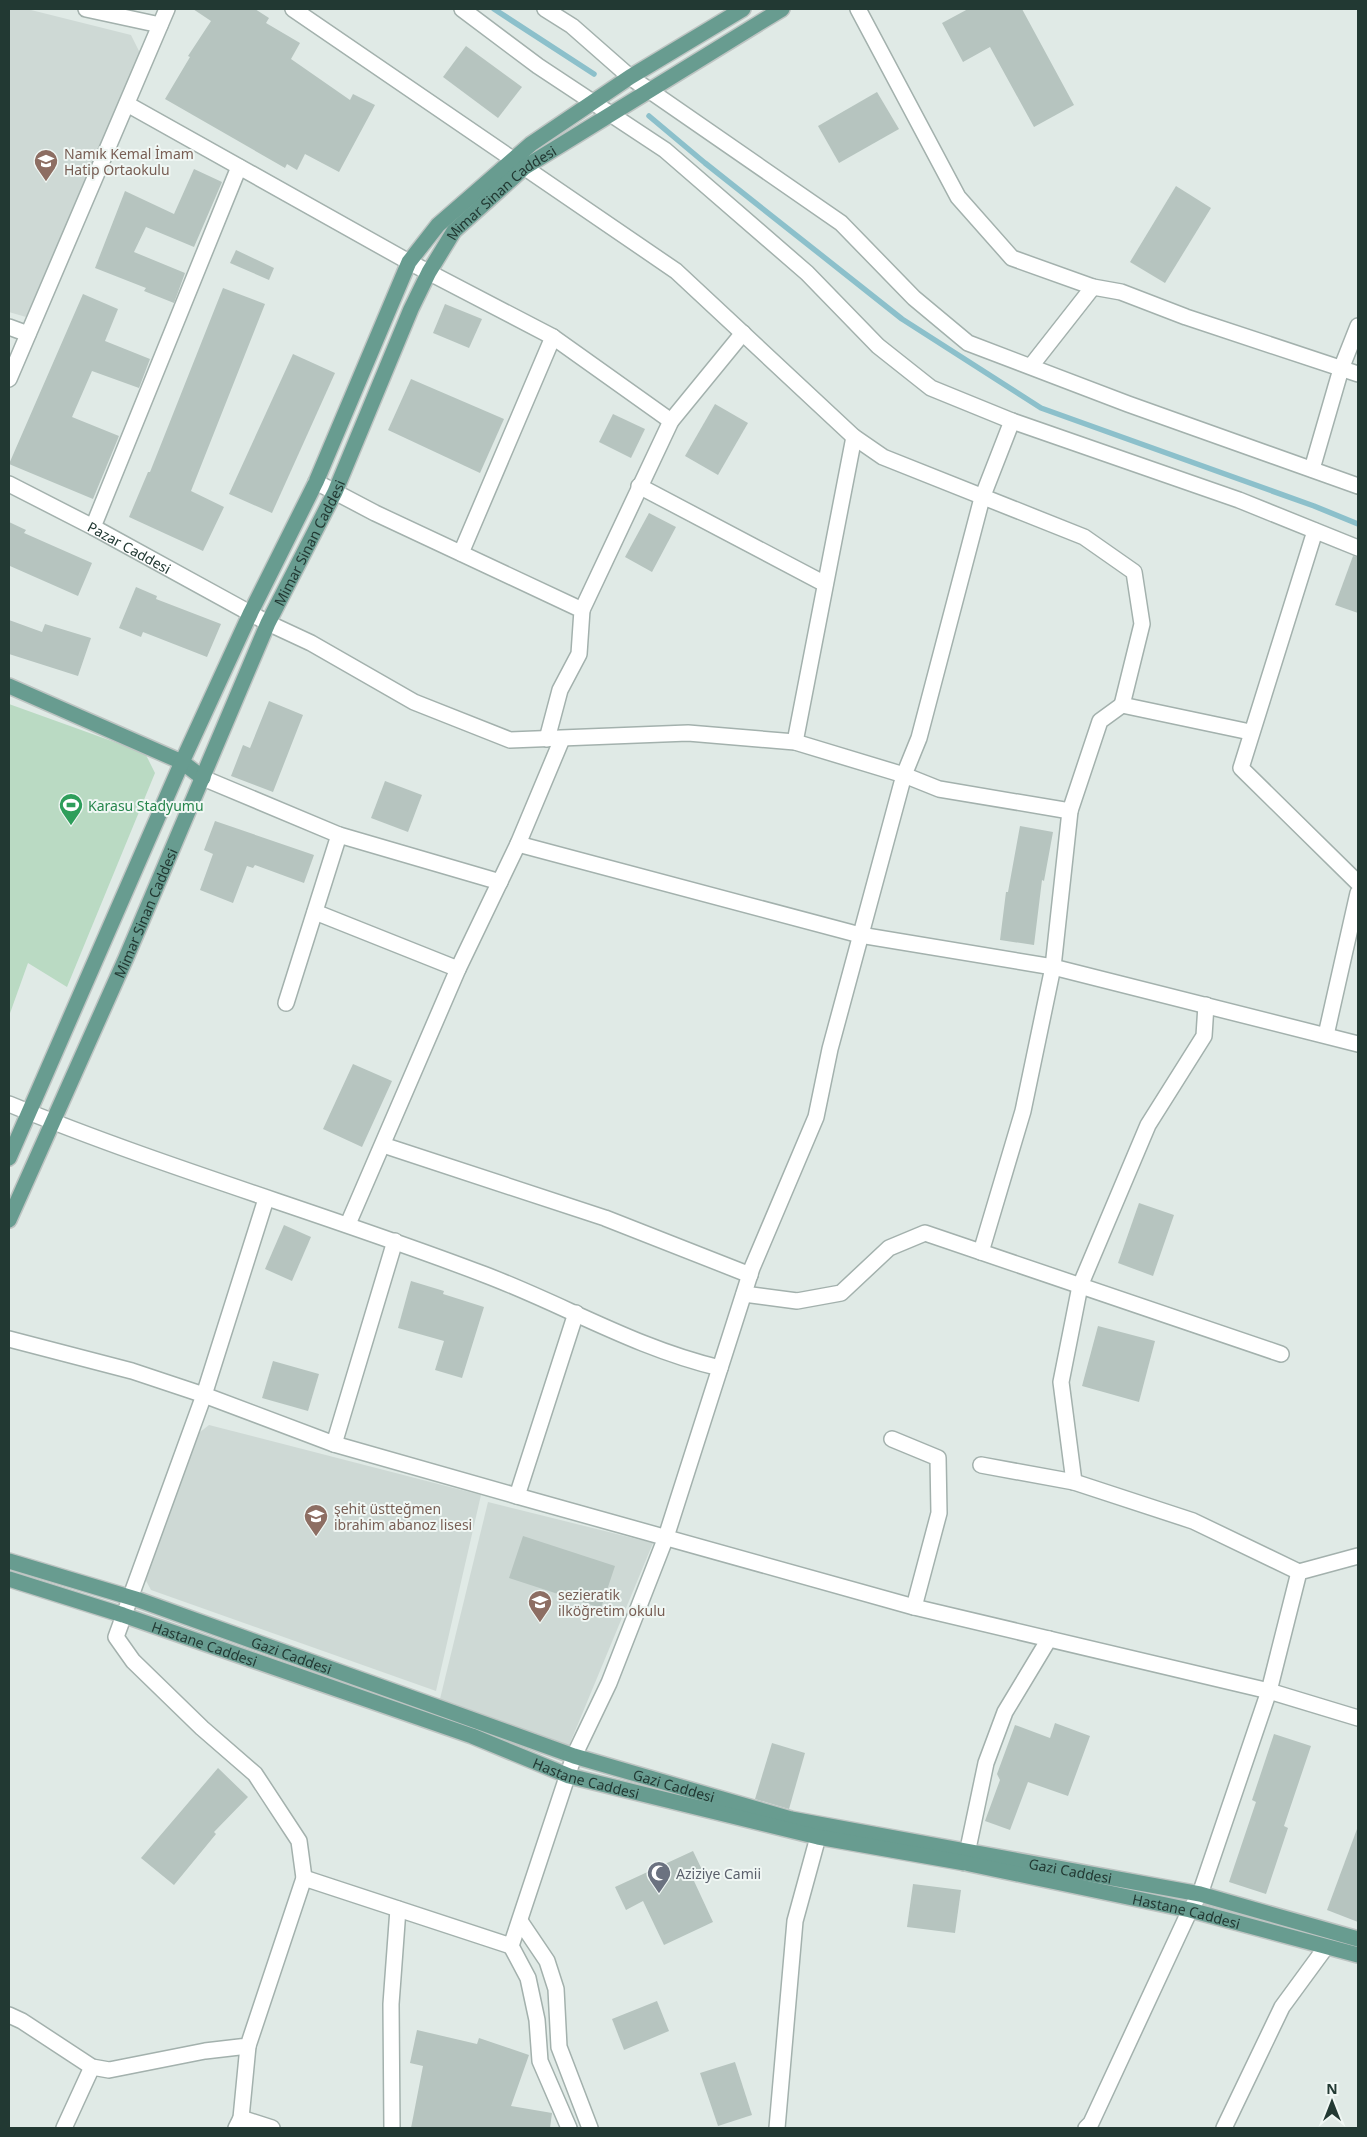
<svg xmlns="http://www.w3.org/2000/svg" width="1367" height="2137" font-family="'Noto Sans',sans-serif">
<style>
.built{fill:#ced9d5}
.green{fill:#badac3}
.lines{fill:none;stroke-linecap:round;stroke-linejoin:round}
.stream{stroke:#8cc0cb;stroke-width:5.5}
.building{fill:#b6c4bf}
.minor-casing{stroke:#a3b1ad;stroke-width:18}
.major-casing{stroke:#bdc4c2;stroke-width:18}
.minor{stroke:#fff;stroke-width:15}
.major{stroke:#689c90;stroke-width:15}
.labels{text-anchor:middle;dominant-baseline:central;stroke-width:4;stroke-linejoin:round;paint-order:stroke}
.education-label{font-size:14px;fill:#785e54;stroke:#f0f7f4;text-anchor:start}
.street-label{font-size:14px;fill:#223933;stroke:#f0f7f4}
.leisure-label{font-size:14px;fill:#27864d;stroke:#f0f7f4;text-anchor:start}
.worship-label{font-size:14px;fill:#5b616d;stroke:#f0f7f4;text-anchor:start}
</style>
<rect width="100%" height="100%" fill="#e0eae6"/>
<g class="built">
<polygon points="9,9 27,9 131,35 140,53 26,317 9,312"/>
<polygon points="209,1425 481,1495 436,1691 151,1590 145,1579 195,1436"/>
<polygon points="488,1502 653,1543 568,1748 439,1703"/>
</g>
<polygon class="green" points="9,704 145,753 155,773 67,987 28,963 9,1016"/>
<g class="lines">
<g class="stream">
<polyline points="494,9 594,74"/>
<polyline points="649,116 705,163 902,319 1041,408 1314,506 1358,524"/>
</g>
</g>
<g class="building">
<polygon points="193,9 255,9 269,18 266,23 300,43 291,59 350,100 353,94 375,105 339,172 305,154 297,170 287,164 285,168 165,99 190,57 188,56 211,21"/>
<polygon points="968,9 1022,9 1074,105 1034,127 990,47 963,62 942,23"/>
<polygon points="466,46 522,87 498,118 443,77"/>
<polygon points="877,92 899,129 839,163 818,126"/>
<polygon points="194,169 222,182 194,247 146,227 134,252 185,273 174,303 144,291 146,288 95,268 125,191 174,214"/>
<polygon points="1176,186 1211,208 1165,283 1130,262"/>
<polygon points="236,250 274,268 269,280 230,263"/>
<polygon points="223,288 265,304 191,491 224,507 203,551 129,517 148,472 150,472"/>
<polygon points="83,294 118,309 105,341 150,359 139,388 92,371 72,417 119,436 93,499 9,464"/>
<polygon points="445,304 482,319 469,348 433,333"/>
<polygon points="293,354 335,373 272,513 229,494"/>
<polygon points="411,379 504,419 480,473 388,430"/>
<polygon points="715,404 748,423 718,475 685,456"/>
<polygon points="613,414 645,429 631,458 599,442"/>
<polygon points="649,513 676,527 652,572 625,557"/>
<polygon points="9,522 26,530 24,533 92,563 78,596 10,566 9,568"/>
<polygon points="1353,556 1358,557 1358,613 1335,605"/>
<polygon points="136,587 157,596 156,599 221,624 207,657 143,632 141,637 119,628"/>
<polygon points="9,620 42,632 45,624 91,638 78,676 9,654"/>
<polygon points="269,701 303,715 273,792 231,776 243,745 250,748"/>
<polygon points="385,781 422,795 408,832 371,818"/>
<polygon points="215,821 314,855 304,883 255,865 253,868 247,866 233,903 200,890 213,854 204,850"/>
<polygon points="1020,826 1053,832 1044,881 1042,880 1034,945 1000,940 1006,892 1008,892"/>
<polygon points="353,1064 392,1081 362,1147 323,1129"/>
<polygon points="1139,1203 1174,1215 1153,1276 1118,1263"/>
<polygon points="284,1225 311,1237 292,1281 265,1269"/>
<polygon points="411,1281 444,1291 443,1294 484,1307 462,1378 435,1370 444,1341 398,1328"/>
<polygon points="1098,1326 1155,1341 1139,1402 1082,1386"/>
<polygon points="273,1361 319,1374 308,1411 262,1398"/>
<polygon points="523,1536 615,1566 601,1608 509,1578"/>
<polygon points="1055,1723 1090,1736 1068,1796 1028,1782 1010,1830 985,1821 1000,1780 997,1774 1015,1725 1050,1738"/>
<polygon points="1274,1734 1311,1746 1284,1826 1288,1828 1266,1894 1229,1882 1256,1802 1252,1800"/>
<polygon points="772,1743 805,1753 789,1809 755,1799"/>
<polygon points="218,1768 248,1797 214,1832 216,1834 174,1885 141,1858"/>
<polygon points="1357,1829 1358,1830 1358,1922 1327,1910"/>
<polygon points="693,1851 705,1876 694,1881 713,1922 664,1945 643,1901 626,1910 615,1887"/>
<polygon points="913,1884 961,1890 955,1933 907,1927"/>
<polygon points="657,2001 669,2031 624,2050 612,2019"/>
<polygon points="417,2030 477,2044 479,2038 529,2055 511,2106 552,2113 550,2128 411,2128 423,2066 410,2063"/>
<polygon points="735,2062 752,2115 718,2126 700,2073"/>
</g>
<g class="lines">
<g class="minor-casing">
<g id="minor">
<polyline points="86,9 160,25"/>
<polyline points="293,9 676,271 854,437 883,457 1084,537 1134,572 1142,624 1122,705"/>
<polyline points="462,9 538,66 665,150 807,273 878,346 931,388 1012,421 1239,500 1358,548"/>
<polyline points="545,9 572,26 630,77 841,223 914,298 968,343 1128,404 1358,486"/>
<polyline points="858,9 958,197 1012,258 1093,287 1121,292 1186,317 1358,374"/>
<polyline points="127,104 409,262 553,337 671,421"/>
<polyline points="9,327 28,334"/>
<polyline points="1031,366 1093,287"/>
<polyline points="9,379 167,9"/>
<polyline points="1012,421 982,498 919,738 904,775 939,789 1070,811 1100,721 1122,705 1250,732"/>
<polyline points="1312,469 1341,369 1358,326"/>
<polyline points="316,482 375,513 582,610 579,654 560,690 547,739"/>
<path id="s1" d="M9 484 93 527 268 623 311 643 414 702 510 740 688 733 795 742 904 775 830 1049 816 1117 752 1268 666 1537 609 1683 574 1756 511 1946 304 1878"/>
<polyline points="639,486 825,584"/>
<polyline points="93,527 239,167"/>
<polyline points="1315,531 1241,768 1358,883"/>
<polyline points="461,553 553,337"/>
<polyline points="582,610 671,421 743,333"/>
<polyline points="795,742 854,437"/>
<polyline points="203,778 339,835 500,882"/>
<polyline points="518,844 860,935 1053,967 1358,1044"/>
<polyline points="315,912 458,969"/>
<polyline points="286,1003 339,835"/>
<polyline points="1326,1035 1358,893"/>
<path d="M9 1104C164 1168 326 1214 483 1274 563 1304 635 1348 720 1368"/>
<polyline points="383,1145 605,1218 750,1275"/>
<polyline points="348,1224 458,969 518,844 562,739"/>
<polyline points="981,1252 1023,1111 1053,967 1070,811"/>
<polyline points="744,1294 797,1301 841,1293 889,1248 925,1233 1281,1354"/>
<polyline points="9,1339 132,1371 204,1395 334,1444 517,1496 914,1607 1269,1691 1358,1718"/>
<polyline points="892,1439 938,1458 939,1513 914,1607"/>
<polyline points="334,1444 395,1241"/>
<polyline points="981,1465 1074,1482 1193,1521 1299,1572"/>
<polyline points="1074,1482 1061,1382 1080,1286 1148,1125 1204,1036 1206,1005"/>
<polyline points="517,1496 576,1313"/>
<polyline points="965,1863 986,1763 1005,1712 1049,1639"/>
<polyline points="520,1921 547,1961 556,1989 559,2047 590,2128"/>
<polyline points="511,1946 528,1978 537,2020 540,2061 569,2128"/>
<polyline points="9,2015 22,2021 92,2067 109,2070 205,2051 248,2046 304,1878 299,1841 255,1774 202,1728 133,1661 116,1637 204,1395 266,1199"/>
<polyline points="241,2118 272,2128"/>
<polyline points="64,2128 92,2067"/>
<polyline points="236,2128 241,2118 248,2046"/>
<polyline points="392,2128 391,2004 398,1909"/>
<polyline points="777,2128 795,1921 818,1837"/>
<polyline points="1086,2128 1091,2123 1190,1910 1200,1894 1269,1691 1299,1572 1358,1556"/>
<polyline points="1224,2128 1282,2007 1326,1947"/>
</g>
</g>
<g class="major-casing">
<g id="major">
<polyline points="9,686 182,762 203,778"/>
<polyline points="9,1158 182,762 251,612 316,482 409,262 438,225 531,144 630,77 743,9"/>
<path id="s2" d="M9 1220 126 958 268 623 335 492 411 309 429 272 454 231 525 167 782 9"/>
<path id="s3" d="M9 1561 139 1600 574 1756 791 1819 1200 1894 1358 1939"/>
<path id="s4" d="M9 1579 123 1615 472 1736 569 1776 818 1837 965 1863 1190 1910 1358 1955"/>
</g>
</g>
<use href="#minor" class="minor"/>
<use href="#major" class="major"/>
</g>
<defs>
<g id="school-pin" transform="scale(1.25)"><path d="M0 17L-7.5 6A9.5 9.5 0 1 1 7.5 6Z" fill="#8d6e63" stroke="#f0f7f4"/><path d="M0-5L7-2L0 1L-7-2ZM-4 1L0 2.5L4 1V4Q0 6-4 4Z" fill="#fff"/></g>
<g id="stadium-pin" transform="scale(1.25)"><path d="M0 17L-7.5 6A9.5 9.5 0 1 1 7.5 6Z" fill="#2e9e5b" stroke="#f0f7f4"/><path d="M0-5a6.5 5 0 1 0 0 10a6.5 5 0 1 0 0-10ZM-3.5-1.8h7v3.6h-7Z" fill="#fff"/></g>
<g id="mosque-pin" transform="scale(1.25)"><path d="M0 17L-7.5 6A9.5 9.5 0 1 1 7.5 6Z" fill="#6b7280" stroke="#f0f7f4"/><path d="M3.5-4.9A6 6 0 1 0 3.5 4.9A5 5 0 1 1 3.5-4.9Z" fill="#fff"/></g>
</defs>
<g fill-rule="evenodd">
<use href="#school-pin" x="46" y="161"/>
<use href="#stadium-pin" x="71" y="805"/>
<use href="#school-pin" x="316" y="1516"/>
<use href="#school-pin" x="540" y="1602"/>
<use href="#mosque-pin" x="659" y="1873"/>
</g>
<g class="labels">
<g class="education-label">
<text x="64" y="153">Namık Kemal İmam<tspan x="64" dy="16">Hatip Ortaokulu</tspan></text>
<text x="334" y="1508">şehit üstteğmen<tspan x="334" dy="16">ibrahim abanoz lisesi</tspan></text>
<text x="558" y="1594">sezieratik<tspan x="558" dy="16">ilköğretim okulu</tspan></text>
</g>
<g class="street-label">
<text stroke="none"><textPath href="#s2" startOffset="1146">Mimar Sinan Caddesi</textPath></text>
<text stroke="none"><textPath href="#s2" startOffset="741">Mimar Sinan Caddesi</textPath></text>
<text stroke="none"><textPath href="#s1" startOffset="136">Pazar Caddesi</textPath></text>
<text stroke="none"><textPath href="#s2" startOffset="336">Mimar Sinan Caddesi</textPath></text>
<text stroke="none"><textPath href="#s4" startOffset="206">Hastane Caddesi</textPath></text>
<text stroke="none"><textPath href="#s3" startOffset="298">Gazi Caddesi</textPath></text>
<text stroke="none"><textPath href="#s4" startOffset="611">Hastane Caddesi</textPath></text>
<text stroke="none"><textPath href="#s3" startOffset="702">Gazi Caddesi</textPath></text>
<text stroke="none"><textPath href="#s3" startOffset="1108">Gazi Caddesi</textPath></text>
<text stroke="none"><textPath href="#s4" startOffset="1226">Hastane Caddesi</textPath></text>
</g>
<g class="leisure-label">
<text x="88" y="805">Karasu Stadyumu</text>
</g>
<g class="worship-label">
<text x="676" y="1873">Aziziye Camii</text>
</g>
</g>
<rect width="1367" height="2137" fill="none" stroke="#223933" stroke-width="20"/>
<g transform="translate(1332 2102)" stroke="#f0f7f4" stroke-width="4" paint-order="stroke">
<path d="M0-4L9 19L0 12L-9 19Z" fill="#223933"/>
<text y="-8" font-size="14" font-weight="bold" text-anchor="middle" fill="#223933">N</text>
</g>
</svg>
